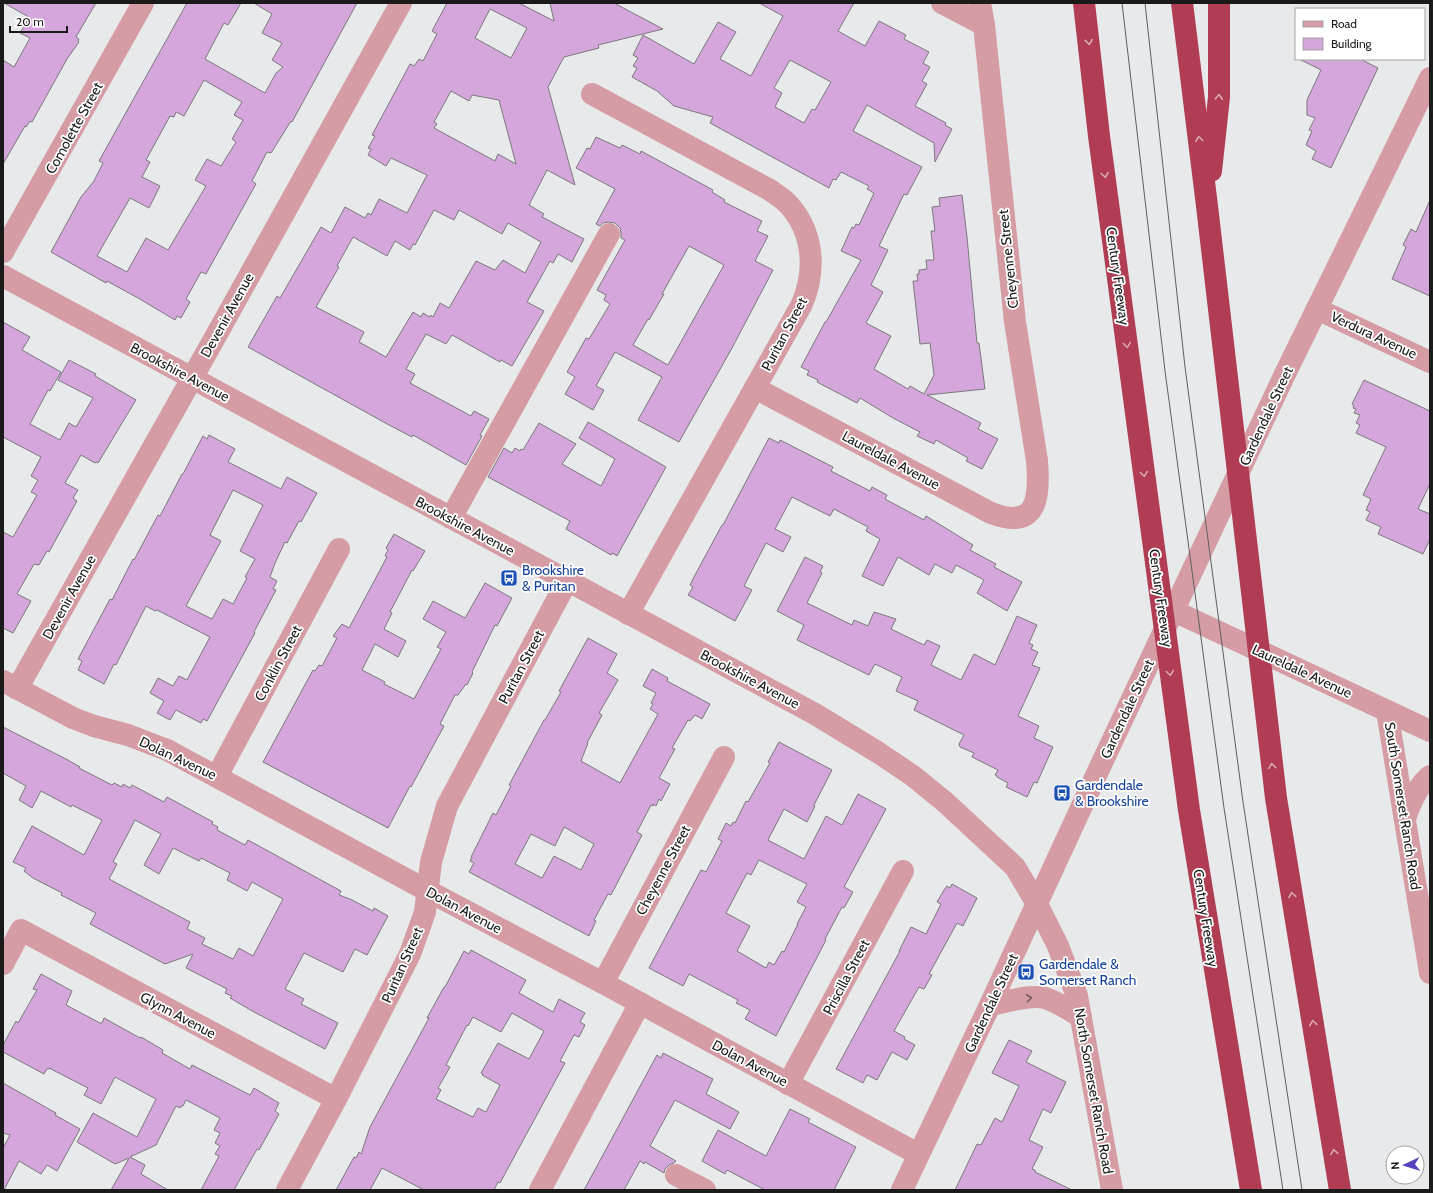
<svg xmlns="http://www.w3.org/2000/svg" width="1433" height="1193" font-family="Cabin,sans-serif">
<style>
.building{fill:#d4a6db;stroke:#7c7a7c;fill-rule:evenodd}
.lines{fill:none;stroke-linecap:round;stroke-linejoin:round}
.minor{stroke:#d59da3;stroke-width:22}
.highway{stroke:#b03d53;stroke-width:22}
.tram{stroke:#5d5e5f;stroke-width:1}
.oneway{stroke:#dba8b2}
.oneway2{stroke:#785c5f}
.labels{text-anchor:middle;dominant-baseline:central;stroke-width:3.5;stroke-linejoin:round;paint-order:stroke}
.street-label{font-size:14px;fill:#1a1a1b;stroke:#fff}
.transit-label{font-size:14px;fill:#164399;stroke:#fff;text-anchor:start}
</style>
<rect width="100%" height="100%" fill="#e7e9eb"/>
<g class="building">
<polygon points="4,3 96,3 76,37 79,39 78,41 79,42 67,59 32,122 30,121 26,127 25,126 3,164 3,60 14,67 30,38 20,33 27,21 25,20 27,16"/>
<path d="M187 3H241L228 25 224 23 205 59 265 93 276 73 283 67 272 60 282 43 262 33 272 14 254 3H357L292 122 291 121 271 153 267 152 252 181 256 184 206 274 201 272 186 299 190 302 181 318 177 316 175 320 138 298 107 281 106 283 51 252 81 197 94 181 103 163 99 161ZM204 80 242 102 234 115 243 120 232 139 236 142 221 166 207 159 195 180 206 186 168 250 146 238 127 272 97 256 130 198 149 208 160 186 142 177 150 162 146 160 170 116 174 117 176 112 184 116Z"/>
<path d="M447 3H519L554 21 550 3H614L663 29 598 45 599 48 564 57 548 87 575 185 547 170 529 205 544 214 542 217 584 239 572 262 558 254 553 263 550 261 527 302 544 311 512 366 501 360 500 362 452 335 446 344 426 334 406 369 415 374 410 383 471 416 474 411 489 419 480 435 482 436 466 465 413 435 412 437 389 425 248 347 277 296 280 298 321 227 331 233 345 207 365 218 368 213 371 215 379 199 407 213 427 175 391 158 386 166 368 155 371 149 368 148 375 136 372 135 410 64 414 66 419 59 423 61 437 34 432 31ZM490 9 527 28 511 58 475 38ZM451 91 469 101 472 95 499 100 516 164 498 154 495 161 434 128 437 124 434 122ZM434 210 454 220 459 210 502 234 508 223 541 242 525 273 503 260 495 270 476 261 449 308 440 303 433 317 431 315 430 317 423 313 421 317 413 312 386 357 359 342 364 332 316 307 339 267 337 266 353 237 387 256 395 241 410 250 413 244 415 245Z"/>
<path d="M759 3H854L838 31 865 46 879 21 906 35 904 39 929 52 923 63 930 67 922 81 927 84 915 106 946 123 945 125 952 129 935 162 934 143 867 105 853 131 922 167 907 195 904 194 879 246 888 250 871 285 883 292 866 323 891 336 874 369 908 389 910 386 924 394 934 375 930 343 920 344 913 281H918L917 274H919V270L927 269 926 260H934L931 231H935L932 207 940 206 939 198 962 195 967 237 977 343H979L985 389 927 395 981 423 978 429 998 439 982 469 966 461 968 458 936 440 934 444 917 436 920 432 893 418 860 398 857 403 817 382 818 380 807 375 809 371 801 367 825 322H826L861 260 841 251 852 227 854 228 856 224 859 225 874 193 867 189 869 186 841 172 836 180 833 179 829 188 710 123 713 117 674 106 657 91 632 77 637 68 633 66 638 58 633 55 643 35 694 64 718 22 736 32 720 59 751 76 783 16ZM790 60 831 82 815 110 812 109 804 123 775 107 782 93 774 88Z"/>
<polygon points="1299,59 1360,59 1378,68 1331,168 1312,159 1316,151 1306,145 1312,131 1309,130 1315,118 1307,115 1307,100 1321,70"/>
<path d="M596 137 620 148 622 145 640 154 641 151 713 190 712 192 725 200 724 202 762 221 757 231 768 236 755 261 773 270 732 348 679 442 638 420 662 377 615 352 596 386 604 390 593 410 565 394 575 377 567 372 586 338 589 339 610 304 604 300 606 295 597 290 625 240 621 238V233L620 228 615 223 608 222 603 223 600 226 596 224 615 189 576 168 587 148 590 149ZM689 246 724 265 668 365 633 345 648 319 649 320 664 294H662Z"/>
<polygon points="1430,200 1430,296 1392,279 1406,247 1403,245 1411,229 1416,232"/>
<polygon points="3,322 30,337 22,350 61,372 50,391 48,390 30,424 60,440 69,423 76,427 93,398 58,380 69,360 96,374 95,376 136,400 98,463 96,462 95,463 81,455 65,483 78,490 73,498 77,501 49,552 47,551 39,565 34,564 17,594 31,601 13,633 3,628 3,532 13,537 37,495 31,492 38,480 31,476 41,457 3,437"/>
<polygon points="1364,380 1430,411 1430,484 1418,509 1430,514 1430,539 1423,554 1378,534 1381,527 1366,520 1370,512 1366,510 1371,499 1363,495 1386,447 1356,433 1360,425 1356,423 1360,415 1354,413 1356,409 1353,408 1354,406 1352,404"/>
<polygon points="588,422 666,467 617,556 612,553 611,555 566,529 570,521 488,477 504,448 512,453 515,448 520,451 521,449 523,450 539,423 576,444 562,464 601,486 615,459 579,438"/>
<path d="M209 435 235 449 228 462 281 489 287 477 317 493 301 522 299 521 287 543 285 542 275 563 270 577 277 581 273 589 276 590 254 632 255 633 207 721 203 719 201 723 176 710 170 720 157 713 164 701 150 693 158 678 173 686 179 676 187 680 210 637 157 610 155 611 146 606 116 665 114 664 104 684 78 670 82 661 78 659 110 599 112 600 133 559 134 560 158 515 160 516 182 474H183L203 436 207 439ZM233 490 263 505 240 551 255 559 245 577 247 578 233 604 223 599 212 619 186 606 221 541 210 535Z"/>
<polygon points="769,438 779,443 780,440 833,467 831,471 870,491 872,487 887,495 885,499 924,520 926,516 973,545 970,550 996,564 994,567 1022,582 1007,611 977,593 984,580 956,565 952,573 935,564 929,575 898,557 883,586 862,576 880,539 866,531 868,527 834,509 830,516 792,497 775,529 791,537 783,552 766,543 744,586 752,590 735,621 688,595 693,587 690,585 695,575 722,525 723,525"/>
<polygon points="394,534 425,551 413,571 412,570 390,612 392,613 384,629 406,641 398,657 375,644 362,670 385,682 384,684 414,699 441,649 437,647 446,632 423,619 433,601 465,618 485,583 512,598 497,626 495,625 472,672 473,673 467,685 466,684 458,695 455,695 440,724 444,726 411,787 410,786 388,828 263,762 313,670 315,671 319,665 322,666 337,638 333,636 342,624 349,628 387,557 385,556 388,550 386,548"/>
<polygon points="805,557 823,566 820,572 822,573 807,603 852,625 854,620 868,626 874,612 896,619 891,629 924,645 927,640 940,646 931,665 961,680 974,654 995,665 1017,616 1037,625 1029,643 1033,645 1031,649 1038,652 1032,665 1040,668 1018,716 1039,726 1034,738 1053,747 1037,783 1034,782 1027,797 1006,787 1008,783 997,777 997,776 995,775 998,770 972,757 974,753 960,747 959,744 964,735 914,710 918,701 896,691 902,677 875,664 869,675 797,640 804,625 777,611"/>
<path d="M588 638 617 654 607 673 618 680 599 713 602 715 587 743H588L581 761 620 783 658 714 650 709 653 704 651 703 656 693 643 686 652 669 668 678 667 681 710 704 702 719 695 715 690 721 688 720 672 748 675 749 659 778 670 784 661 801 659 799 656 806 653 804V806L651 805 637 832 642 835 611 895 608 894 594 920 596 921 589 936 469 872 474 863 470 861 472 857H471L493 813 496 815 511 786 509 785 544 720H545L561 692 559 691ZM564 827 594 844 581 870 554 856 542 878 515 864 531 834 555 846Z"/>
<path d="M3 727 68 760 80 767 79 768 112 785 114 783 122 787 123 784 130 788 132 785 164 802 167 797 213 822 212 824 218 827 217 830 245 845 248 840 341 891 339 895 350 899 373 911 374 908 388 916 367 955 355 949 343 972 304 953 285 989 304 999 301 1004 338 1023 325 1049 254 1012 230 998 232 996 225 993 227 989 186 968 193 954 165 964 90 924 96 913 61 895 62 893 33 878 24 871 26 868 13 862 32 826 84 855 102 820 72 805 71 807 41 791 32 808 19 800 26 786 3 773ZM135 820 161 834 144 865 159 874 173 848 199 861 201 858 230 873 227 880 247 891 252 882 283 899 253 956 239 948 233 959 202 944 205 938 187 929 190 922 109 879 117 864 113 862Z"/>
<path d="M779 742 832 770 814 805 815 806 807 822 784 809 768 840 804 859 826 816 842 825 858 794 886 809 844 887 853 892 844 908 842 907 825 939 826 940 812 967 776 1036 745 1019 750 1010 736 1003 738 1000 689 974 683 986 649 968 701 870 706 872 722 841 718 839 726 823 731 826 733 822 735 823 746 801 748 802 770 763 768 762ZM759 860 807 884 797 902 806 907 797 924H798L784 952 782 951 774 965 769 962 766 968 737 951 750 926 726 913 747 873 751 875Z"/>
<polygon points="952,884 977,898 963,926 957,923 929,974 932,975 924,989 919,987 894,1031 905,1037 904,1039 915,1045 907,1060 892,1052 877,1080 867,1075 863,1083 836,1069 900,951 899,951 911,927 926,934 941,904 937,902 944,890 947,886 950,888"/>
<path d="M471 950 526 980 519 993 553 1012 559 999 585 1013 580 1022 585 1025 579 1037 574 1035 560 1061 565 1063 500 1183 498 1182 494 1190H424L382 1168 370 1190H336L354 1157 356 1158 359 1152 361 1154 370 1127 429 1018H427L444 987H445L464 951 469 954ZM512 1013 544 1031 529 1059 498 1043 481 1073 483 1074 482 1075 500 1085 486 1112 478 1108 473 1117 436 1099 441 1090 438 1088 450 1067 446 1065 467 1025 468 1026 473 1017 501 1032Z"/>
<polygon points="41,974 72,991 66,1005 100,1023 102,1023 104,1018 140,1038 141,1037 163,1050 162,1053 190,1069 192,1065 250,1095 254,1088 279,1103 275,1111 279,1114 259,1150 257,1149 234,1190 201,1190 219,1156 215,1154 220,1146 215,1143 220,1133 214,1130 220,1118 186,1100 183,1106 181,1106 180,1108 176,1106 156,1145 130,1157 145,1165 141,1174 168,1190 111,1190 129,1158 115,1164 77,1142 93,1113 137,1137 156,1099 115,1077 101,1104 84,1095 88,1088 49,1068 49,1069 47,1069 44,1074 3,1052 3,1045 16,1021 18,1023 37,990 33,989"/>
<polygon points="1009,1040 1032,1051 1026,1062 1066,1082 1051,1113 1043,1109 1029,1140 1043,1147 1032,1169 1035,1170 1035,1172 1072,1190 955,1190 977,1144 981,1145 995,1118 1002,1122 1019,1086 992,1073"/>
<polygon points="663,1053 713,1079 706,1094 739,1112 730,1129 675,1100 650,1146 676,1161 674,1163 669,1165 665,1169 664,1173 645,1162 644,1164 640,1161 624,1190 584,1190 657,1055 661,1058"/>
<polygon points="3,1083 56,1113 55,1115 80,1129 57,1171 47,1165 41,1174 19,1161 4,1190 3,1190 3,1148 10,1135 3,1133"/>
<polygon points="790,1109 810,1119 808,1122 856,1147 834,1190 765,1190 727,1170 725,1174 702,1161 718,1130 766,1156"/>
</g>
<g class="lines">
<g class="minor">
<polyline points="942,3 984,25"/>
<path d="M592 94 770 190C777 195 784 199 789 205 814 233 816 271 802 304L628 614"/>
<polyline points="3,252 143,3"/>
<polyline points="3,276 815,714 879,753 913,776 945,802 1015,867 1037,904 1058,946 1077,996 1112,1190"/>
<polyline points="1317,309 1430,362"/>
<path d="M755 388 991 513C1038 531 1040 497 1037 461L1015 322 984 25 980 3"/>
<polyline points="451,518 609,234"/>
<polyline points="1174,611 1430,731"/>
<polyline points="3,681 73,718 94,726 128,735 167,750 428,891 603,983 918,1154"/>
<polyline points="17,689 213,341 401,3"/>
<polyline points="1387,711 1430,973"/>
<polyline points="217,776 339,549"/>
<path d="M1405 819C1410 803 1417 787 1430 776"/>
<polyline points="3,964 21,930 336,1099"/>
<polyline points="603,983 724,757"/>
<path d="M990 1005C1006 1002 1030 994 1045 998 1058 1002 1069 1010 1081 1017"/>
<polyline points="788,1084 903,871"/>
<polyline points="676,1175 705,1190"/>
<polyline points="287,1190 336,1099 410,954 425,912 431,862 447,806 567,581"/>
<polyline points="540,1190 640,1003"/>
<polyline points="902,1190 990,1005 1099,769 1284,376 1430,78"/>
</g>
<g class="highway">
<polyline points="1084,3 1099,136 1189,810 1251,1190"/>
<polyline points="1182,3 1207,206 1276,798 1340,1190"/>
<polyline points="1211,171 1219,97 1219,3"/>
</g>
<g class="tram">
<polyline points="1122,3 1165,371 1224,808 1283,1190"/>
<polyline points="1145,3 1185,367 1243,802 1302,1190"/>
</g>
</g>
<defs><path id="oneway-chevron" d="M-2-3.5L2.5 0L-2 3.5" fill="none" stroke-width="1.6" stroke-linecap="round" stroke-linejoin="round"/></defs>
<g class="oneway">
<use href="#oneway-chevron" transform="translate(1089 42) rotate(84)"/>
<use href="#oneway-chevron" transform="translate(1219 97) rotate(-87)"/>
<use href="#oneway-chevron" transform="translate(1199 139) rotate(-97)"/>
<use href="#oneway-chevron" transform="translate(1105 175) rotate(82)"/>
<use href="#oneway-chevron" transform="translate(1127 345) rotate(82)"/>
<use href="#oneway-chevron" transform="translate(1144 474) rotate(82)"/>
<use href="#oneway-chevron" transform="translate(1170 673) rotate(82)"/>
<use href="#oneway-chevron" transform="translate(1272 766) rotate(-97)"/>
<use href="#oneway-chevron" transform="translate(1292 895) rotate(-99)"/>
<use href="#oneway-chevron" transform="translate(1313 1023) rotate(-99)"/>
<use href="#oneway-chevron" transform="translate(1334 1152) rotate(-99)"/>
</g>
<use class="oneway2" href="#oneway-chevron" transform="translate(1029 998) rotate(-7)"/>
<defs>
<g id="bus-square" transform="scale(0.9)"><rect x="-9" y="-9" width="18" height="18" rx="4" fill="#1a4fb4" stroke="#fff"/><path d="M-5-6H5V4H4V6H2V4H-2V6H-4V4H-5ZM-3.5-4V0h7V-4ZM-3.5 1.2v1.5H-2V1.2ZM2 1.2v1.5H3.5V1.2Z" fill="#fff"/></g>
</defs>
<g fill-rule="evenodd">
<use href="#bus-square" x="509" y="578"/>
<use href="#bus-square" x="1062" y="793"/>
<use href="#bus-square" x="1026" y="972"/>
</g>
<g class="labels">
<g class="street-label">
<text transform="translate(74 128) rotate(-61)">Comolette Street</text>
<text transform="translate(1008 259) rotate(-96)">Cheyenne Street</text>
<text transform="translate(1118 276) rotate(82)">Century Freeway</text>
<text transform="translate(227 315) rotate(-61)">Devenir Avenue</text>
<text transform="translate(784 334) rotate(-62)">Puritan Street</text>
<text transform="translate(1374 335) rotate(25)">Verdura Avenue</text>
<text transform="translate(180 372) rotate(28)">Brookshire Avenue</text>
<text transform="translate(1266 416) rotate(-65)">Gardendale Street</text>
<text transform="translate(891 460) rotate(28)">Laureldale Avenue</text>
<text transform="translate(465 526) rotate(28)">Brookshire Avenue</text>
<text transform="translate(69 597) rotate(-61)">Devenir Avenue</text>
<text transform="translate(1161 598) rotate(82)">Century Freeway</text>
<text transform="translate(278 663) rotate(-62)">Conklin Street</text>
<text transform="translate(521 667) rotate(-62)">Puritan Street</text>
<text transform="translate(1302 671) rotate(25)">Laureldale Avenue</text>
<text transform="translate(750 679) rotate(28)">Brookshire Avenue</text>
<text transform="translate(1127 709) rotate(-65)">Gardendale Street</text>
<text transform="translate(178 758) rotate(25)">Dolan Avenue</text>
<text transform="translate(1403 806) rotate(81)">South Somerset Ranch Road</text>
<text transform="translate(663 870) rotate(-62)">Cheyenne Street</text>
<text transform="translate(464 910) rotate(28)">Dolan Avenue</text>
<text transform="translate(1206 918) rotate(81)">Century Freeway</text>
<text transform="translate(402 965) rotate(-66)">Puritan Street</text>
<text transform="translate(846 977) rotate(-62)">Priscilla Street</text>
<text transform="translate(991 1003) rotate(-65)">Gardendale Street</text>
<text transform="translate(178 1015) rotate(28)">Glynn Avenue</text>
<text transform="translate(750 1063) rotate(28)">Dolan Avenue</text>
<text transform="translate(1094 1091) rotate(80)">North Somerset Ranch Road</text>
</g>
<g class="transit-label">
<text x="522" y="570">Brookshire<tspan x="522" dy="16">&amp; Puritan</tspan></text>
<text x="1075" y="785">Gardendale<tspan x="1075" dy="16">&amp; Brookshire</tspan></text>
<text x="1039" y="964">Gardendale &amp;<tspan x="1039" dy="16">Somerset Ranch</tspan></text>
</g>
</g>
<rect width="1433" height="1193" fill="none" stroke="#1a1a1b" stroke-width="8"/>
<rect x="1295" y="8" width="130" height="52" fill="#ffffff" stroke="#a3a3a4"/>
<rect x="1303" y="21" width="20" height="6" fill="#d59da3" stroke="#a3a3a4"/>
<text x="1331" y="28" font-size="12" fill="#1a1a1b">Road</text>
<rect x="1303" y="38" width="20" height="12" fill="#d4a6db" stroke="#a3a3a4"/>
<text x="1331" y="48" font-size="12" fill="#1a1a1b">Building</text>
<g transform="translate(1405 1165) rotate(266)"><circle r="19" fill="#ffffff" stroke="#a3a3a4"/>
<path d="M0-3L7 15L0 10L-7 15Z" fill="#5944bd"/>
<text y="-6" font-size="11" font-weight="bold" text-anchor="middle" fill="#1a1a1b">N</text>
</g>
<path d="M10 26v6h57v-6" fill="none" stroke="#1a1a1b" stroke-width="2"/>
<text x="16" y="26" font-size="12" fill="#1a1a1b" stroke="#ffffff" stroke-width="3" paint-order="stroke">20 m</text>
</svg>
